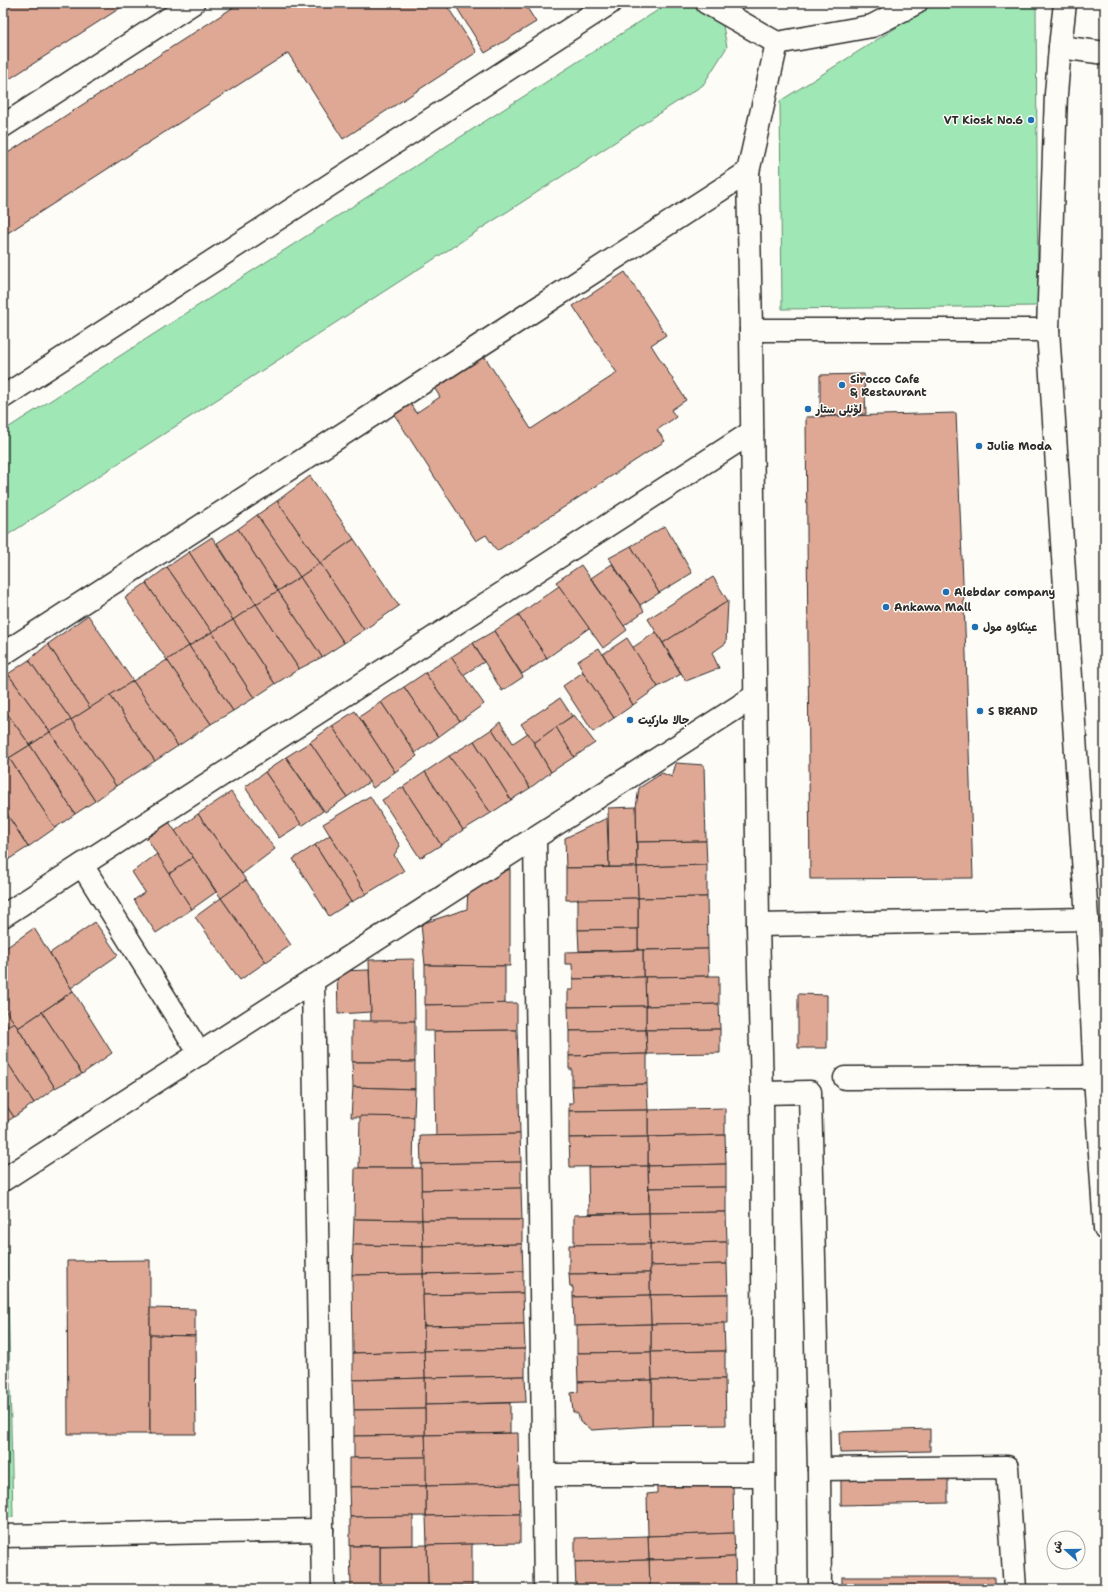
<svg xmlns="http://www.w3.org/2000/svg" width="1108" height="1592" font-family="'Shantell Sans','Playpen Sans Arabic',sans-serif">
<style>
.green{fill:#9fe7b4;stroke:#658970}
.building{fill:#dea895;stroke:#2b2b2b}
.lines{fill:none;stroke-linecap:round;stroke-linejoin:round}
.minor-casing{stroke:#2b2b2b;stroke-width:25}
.minor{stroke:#fdfcf7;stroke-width:22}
.poi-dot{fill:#1f6fb2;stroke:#fdfcf7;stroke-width:1.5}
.labels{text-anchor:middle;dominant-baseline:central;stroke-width:3;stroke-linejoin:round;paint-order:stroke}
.poi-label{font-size:11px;font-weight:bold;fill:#2b2b2b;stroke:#fdfcf7;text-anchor:start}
</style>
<rect width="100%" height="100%" fill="#fdfcf7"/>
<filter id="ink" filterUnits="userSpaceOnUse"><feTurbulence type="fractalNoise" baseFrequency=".025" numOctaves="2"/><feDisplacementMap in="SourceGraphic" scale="8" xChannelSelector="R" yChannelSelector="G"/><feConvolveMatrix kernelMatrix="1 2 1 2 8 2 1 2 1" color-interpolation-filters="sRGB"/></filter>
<g filter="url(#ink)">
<g class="green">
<polygon points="669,3 688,3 703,7 723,26 727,47 703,85 3,538 3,431"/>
<polygon points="935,3 1036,3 1038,306 782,309 780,101"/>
<polygon points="6,1202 13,1517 3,1518 3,1204"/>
</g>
<g class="building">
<polygon points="3,3 128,3 3,83"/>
<polygon points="240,3 445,3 477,52 343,139 288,53 3,236 3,156"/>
<polygon points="454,3 524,3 536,22 485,53"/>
<polygon points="625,272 666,335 651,345 686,400 671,410 676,417 657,430 665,441 497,551 486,535 476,541 390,408 407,398 416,413 440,397 433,386 483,354 531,429 617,373 573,306"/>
<polygon points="864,374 866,414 820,416 820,375"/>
<polygon points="956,413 966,654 973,878 810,879 806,417"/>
<polygon points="310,476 354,539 320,563 277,501"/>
<polygon points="277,501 320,563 300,577 257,515"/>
<polygon points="257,515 300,577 278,591 238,529"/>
<polygon points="665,526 692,573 659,593 631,546"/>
<polygon points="238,529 278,591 256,604 217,543"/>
<polygon points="212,537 256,604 233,620 189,552"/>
<polygon points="354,539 399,606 364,630 320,563"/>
<polygon points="631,546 659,593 640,605 609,558"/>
<polygon points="189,552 233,620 212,632 167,567"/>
<polygon points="320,563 364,630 344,643 300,577"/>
<polygon points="612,564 644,611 624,626 591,578"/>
<polygon points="581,565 627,630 603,648 556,582"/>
<polygon points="167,567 212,632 189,646 146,583"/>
<polygon points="300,577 344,643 322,657 278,591"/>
<polygon points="713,577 728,601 663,643 648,619"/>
<polygon points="146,583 189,646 167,660 125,598"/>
<polygon points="559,586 589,628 547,658 518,615"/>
<polygon points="278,591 322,657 299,669 256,604"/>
<polygon points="728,601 726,643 712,653 719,668 686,681 663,643"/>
<polygon points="256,604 299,669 275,684 233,620"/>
<polygon points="88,615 133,681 90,708 48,644"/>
<polygon points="518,615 547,658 522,674 494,631"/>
<polygon points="233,620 275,684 254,698 212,632"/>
<polygon points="494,631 523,677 502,691 473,643"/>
<polygon points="212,632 254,698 233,711 189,646"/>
<polygon points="656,632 681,674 658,687 632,648"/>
<polygon points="627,638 658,687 633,705 603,654"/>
<polygon points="473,643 484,662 463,675 451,657"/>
<polygon points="48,644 90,708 71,720 29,660"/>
<polygon points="189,646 233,711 211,724 167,660"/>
<polygon points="599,648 633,705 614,718 583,672 578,661"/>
<polygon points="451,657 484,704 460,721 425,673"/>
<polygon points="29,660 71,720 50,732 8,674"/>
<polygon points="167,660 211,724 178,746 133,681"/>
<polygon points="583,672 614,718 593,732 563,686"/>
<polygon points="425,673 460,721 438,737 404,687"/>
<polygon points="8,674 50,732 30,745 3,708 3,677"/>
<polygon points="133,681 178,746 155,761 110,695"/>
<polygon points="404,687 438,737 415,753 381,702"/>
<polygon points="110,695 155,761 116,786 71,720"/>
<polygon points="560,698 572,716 534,743 521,724"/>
<polygon points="381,702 417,756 395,772 359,717"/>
<polygon points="3,708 30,745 9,758 3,750"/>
<polygon points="355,711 395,772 373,788 332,726"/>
<polygon points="574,715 595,743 574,757 556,727"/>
<polygon points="71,720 116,786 95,801 50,732"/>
<polygon points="500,722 513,743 528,733 551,772 530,788 492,729"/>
<polygon points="332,726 369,782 347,797 310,742"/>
<polygon points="556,727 574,757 551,772 534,743"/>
<polygon points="492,729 530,788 511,800 474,741"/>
<polygon points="50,732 95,801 75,814 30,745"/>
<polygon points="474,741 511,800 491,813 449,756"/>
<polygon points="310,742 347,797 325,812 286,757"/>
<polygon points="30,745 75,814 55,828 9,758"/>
<polygon points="449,756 491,813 463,830 425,772"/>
<polygon points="286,757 323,811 302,826 265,772"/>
<polygon points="9,758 55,828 28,847 3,808 3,762"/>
<polygon points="676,763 704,765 706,841 637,842 636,807 639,788 662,773 672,777"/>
<polygon points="265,772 301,824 279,838 245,787"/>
<polygon points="425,772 463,830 441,845 403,787"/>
<polygon points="403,787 441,845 420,858 382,800"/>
<polygon points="231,792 275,849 242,874 198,814"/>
<polygon points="370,796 400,846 394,855 404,871 366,894 323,824"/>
<polygon points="636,807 637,867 609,867 608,808"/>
<polygon points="3,808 28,847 3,863"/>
<polygon points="198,814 246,880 221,898 175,831"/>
<polygon points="607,818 609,867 566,868 565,838"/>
<polygon points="169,822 193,857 169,874 147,838"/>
<polygon points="330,835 366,894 351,902 315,845"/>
<polygon points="706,841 707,865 637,867 637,842"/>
<polygon points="315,845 351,902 329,916 293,859"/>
<polygon points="157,854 192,909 156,933 134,900 145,892 132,872"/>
<polygon points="193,857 216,892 192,909 169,874"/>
<polygon points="707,865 707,897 638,898 637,867"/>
<polygon points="637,867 638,898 566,900 566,868"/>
<polygon points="510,869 510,966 425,965 421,924 467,909 468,888"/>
<polygon points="246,880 291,945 266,962 221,898"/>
<polygon points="707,897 708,949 638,950 638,898"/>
<polygon points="221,898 266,962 240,980 195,917"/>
<polygon points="638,898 638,929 578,930 578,899"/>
<polygon points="95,922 118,955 71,988 50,953"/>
<polygon points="34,928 73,991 18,1028 3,1007 3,950"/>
<polygon points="638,929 638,950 579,951 578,930"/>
<polygon points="708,949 709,976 643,977 643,950"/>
<polygon points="643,950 643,977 573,979 572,964 565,964 565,952"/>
<polygon points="414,959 415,1021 371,1022 369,960"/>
<polygon points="425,965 505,966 505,1004 425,1005"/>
<polygon points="369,970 371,1012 338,1014 337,971"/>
<polygon points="709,976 719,976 719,1004 646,1006 645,977"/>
<polygon points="645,977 646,1006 568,1007 568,990 573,990 573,979"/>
<polygon points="73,991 112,1053 82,1074 42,1012"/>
<polygon points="798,994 827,995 827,1048 798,1048"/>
<polygon points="517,1003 517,1030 425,1031 425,1005"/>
<polygon points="719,1004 720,1029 646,1030 646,1006"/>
<polygon points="646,1006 646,1030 569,1031 568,1007"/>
<polygon points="3,1007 14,1022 3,1029"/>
<polygon points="42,1012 82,1074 55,1088 18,1028"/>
<rect x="352" y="1021" width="63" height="41"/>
<polygon points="14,1022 55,1088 34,1103 3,1056 3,1029"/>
<polygon points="720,1029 720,1053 647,1054 646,1030"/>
<polygon points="517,1030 520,1134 436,1136 434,1031"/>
<polygon points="646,1030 647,1054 569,1056 569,1031"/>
<polygon points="647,1054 647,1084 572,1086 572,1069 569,1069 569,1056"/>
<polygon points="3,1056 34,1103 14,1117 3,1101"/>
<polygon points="352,1062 415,1062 415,1089 353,1087"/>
<polygon points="647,1084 648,1110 569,1111 569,1103 573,1103 572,1086"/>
<polygon points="353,1087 415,1089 414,1117 351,1117"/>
<polygon points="3,1101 14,1117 3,1124"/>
<polygon points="725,1108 725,1135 648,1137 648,1110"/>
<polygon points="648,1110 648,1137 569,1138 569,1111"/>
<polygon points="360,1116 414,1117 413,1168 359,1168"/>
<polygon points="520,1134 521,1162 421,1164 420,1136"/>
<polygon points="725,1135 726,1164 648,1166 648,1137"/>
<polygon points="648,1137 648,1166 570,1167 569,1138"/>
<polygon points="521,1162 521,1188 421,1190 421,1164"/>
<polygon points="726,1164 726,1187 649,1188 648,1166"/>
<polygon points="648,1166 649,1213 589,1214 588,1167"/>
<polygon points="355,1168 421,1168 422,1220 354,1219"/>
<polygon points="726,1187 726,1212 649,1213 649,1188"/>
<polygon points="521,1188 522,1220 422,1220 421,1190"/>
<polygon points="726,1212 727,1242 650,1244 649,1213"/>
<polygon points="649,1213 650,1244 574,1245 574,1215"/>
<polygon points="354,1219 422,1220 423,1246 353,1245"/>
<polygon points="422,1220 522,1220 522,1244 423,1246"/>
<polygon points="727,1242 727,1264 650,1266 650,1244"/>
<polygon points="522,1244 523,1271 423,1274 423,1246"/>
<polygon points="650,1244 650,1273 569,1274 569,1245"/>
<polygon points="353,1245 423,1246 423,1274 352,1275"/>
<polygon points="150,1260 150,1434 68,1434 67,1261"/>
<polygon points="727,1264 728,1294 650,1295 650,1266"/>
<polygon points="523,1271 523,1293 423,1295 423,1274"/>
<polygon points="650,1273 650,1295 573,1297 573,1287 570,1287 569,1274"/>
<polygon points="423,1274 424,1351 353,1353 352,1275"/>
<polygon points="523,1293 524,1324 424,1326 423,1295"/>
<polygon points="728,1294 728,1323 651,1324 650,1295"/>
<polygon points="650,1295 651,1324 574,1326 573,1297"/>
<polygon points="150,1308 195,1309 195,1336 150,1335"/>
<polygon points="724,1323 725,1351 651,1352 651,1324"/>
<polygon points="524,1324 525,1349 424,1351 424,1326"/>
<polygon points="651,1324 651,1352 577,1353 577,1326"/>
<polygon points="150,1335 195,1336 196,1434 150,1434"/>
<polygon points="525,1349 525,1376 425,1378 424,1351"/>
<polygon points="424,1351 425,1378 353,1380 353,1353"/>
<polygon points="725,1351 725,1379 652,1380 651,1352"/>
<polygon points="651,1352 652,1380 578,1382 577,1353"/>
<polygon points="525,1376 526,1402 425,1405 425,1378"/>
<polygon points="425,1378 425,1409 354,1410 353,1380"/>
<polygon points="725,1379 726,1425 652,1426 652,1380"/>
<polygon points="652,1380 652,1426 592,1430 580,1422 578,1414 573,1412 571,1393 578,1392 578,1382"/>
<polygon points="510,1403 510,1433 425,1435 425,1405"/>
<polygon points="425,1409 425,1435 354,1436 354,1410"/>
<polygon points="930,1429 930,1451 840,1453 839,1432"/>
<polygon points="518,1433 519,1484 426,1486 425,1435"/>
<polygon points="425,1435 426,1457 354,1458 354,1436"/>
<polygon points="426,1457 426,1486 349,1487 349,1458"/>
<polygon points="948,1477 948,1503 841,1505 841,1478"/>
<polygon points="733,1483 734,1533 648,1536 647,1494 657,1493 657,1486"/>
<polygon points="519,1484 520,1514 426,1516 426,1486"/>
<polygon points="426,1486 426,1516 350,1517 349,1487"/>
<polygon points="520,1514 520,1543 427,1545 426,1516"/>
<polygon points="413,1516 413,1545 350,1546 350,1517"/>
<polygon points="734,1533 735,1557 649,1560 648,1536"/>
<polygon points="648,1536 649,1560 575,1562 575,1538"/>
<polygon points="472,1544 472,1586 428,1587 427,1545"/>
<polygon points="427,1545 428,1587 380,1588 380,1546"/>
<polygon points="350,1546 380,1546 380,1588 351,1588"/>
<polygon points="735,1557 736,1587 650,1589 649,1560"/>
<polygon points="649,1560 650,1589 576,1589 575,1562"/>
<rect x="842" y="1577" width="152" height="12"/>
<polygon points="736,1587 736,1589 662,1589"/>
</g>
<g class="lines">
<g class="minor-casing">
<g id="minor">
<polyline points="707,3 777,43 872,26 916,3"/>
<polyline points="1065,3 1060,47 1056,94 1048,330 1087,919 1095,1077 1105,1229"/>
<polyline points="1060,47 1105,53"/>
<polyline points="3,126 193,3"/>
<polyline points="751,330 1048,330"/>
<polyline points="3,397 610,3"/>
<polyline points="3,654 748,172"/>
<polyline points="535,838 545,1589"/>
<polyline points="82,865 200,1054"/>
<polyline points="3,916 752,432"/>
<polyline points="758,925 1087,919"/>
<polyline points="313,980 323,1589"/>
<polyline points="845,1078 1095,1077"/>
<polyline points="762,1093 810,1092 819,1469 820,1589"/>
<polyline points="3,1180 755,696"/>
<polyline points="819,1469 1007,1467 1015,1589"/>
<polyline points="543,1475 764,1475"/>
<polyline points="3,1536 322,1530"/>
<polyline points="765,1589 762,1093 758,925 751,330 748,172 777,43"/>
</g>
</g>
<use href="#minor" class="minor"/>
</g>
</g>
<g class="poi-dot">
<circle cx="1031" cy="120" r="4"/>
<circle cx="842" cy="385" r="4"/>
<circle cx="808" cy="409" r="4"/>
<circle cx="979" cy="446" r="4"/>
<circle cx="946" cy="592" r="4"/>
<circle cx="886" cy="607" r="4"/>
<circle cx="975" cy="627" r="4"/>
<circle cx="980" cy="711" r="4"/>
<circle cx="630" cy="720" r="4"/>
</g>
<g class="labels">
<g class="poi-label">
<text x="1023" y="120" text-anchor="end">VT Kiosk No.6</text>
<text x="850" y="379">Sirocco Cafe<tspan x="850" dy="13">&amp; Restaurant</tspan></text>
<text x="816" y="409">لۆنلی ستار</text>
<text x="987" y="446">Julie Moda</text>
<text x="954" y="592">Alebdar company</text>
<text x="894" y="607">Ankawa Mall</text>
<text x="983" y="627">عينكاوه مول</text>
<text x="988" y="711">S BRAND</text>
<text x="638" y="720">جالا ماركيت</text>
</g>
</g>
<rect width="1108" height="1592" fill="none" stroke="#fdfcf7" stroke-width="16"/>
<rect x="8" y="8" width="1092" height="1576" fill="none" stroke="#2b2b2b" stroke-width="1.5" filter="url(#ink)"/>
<g transform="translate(1066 1550) rotate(291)"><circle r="19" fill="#fdfcf7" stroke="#a9a8a5"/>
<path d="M0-3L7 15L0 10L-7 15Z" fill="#1f6fb2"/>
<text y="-6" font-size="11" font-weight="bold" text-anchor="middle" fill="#2b2b2b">ش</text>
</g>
</svg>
